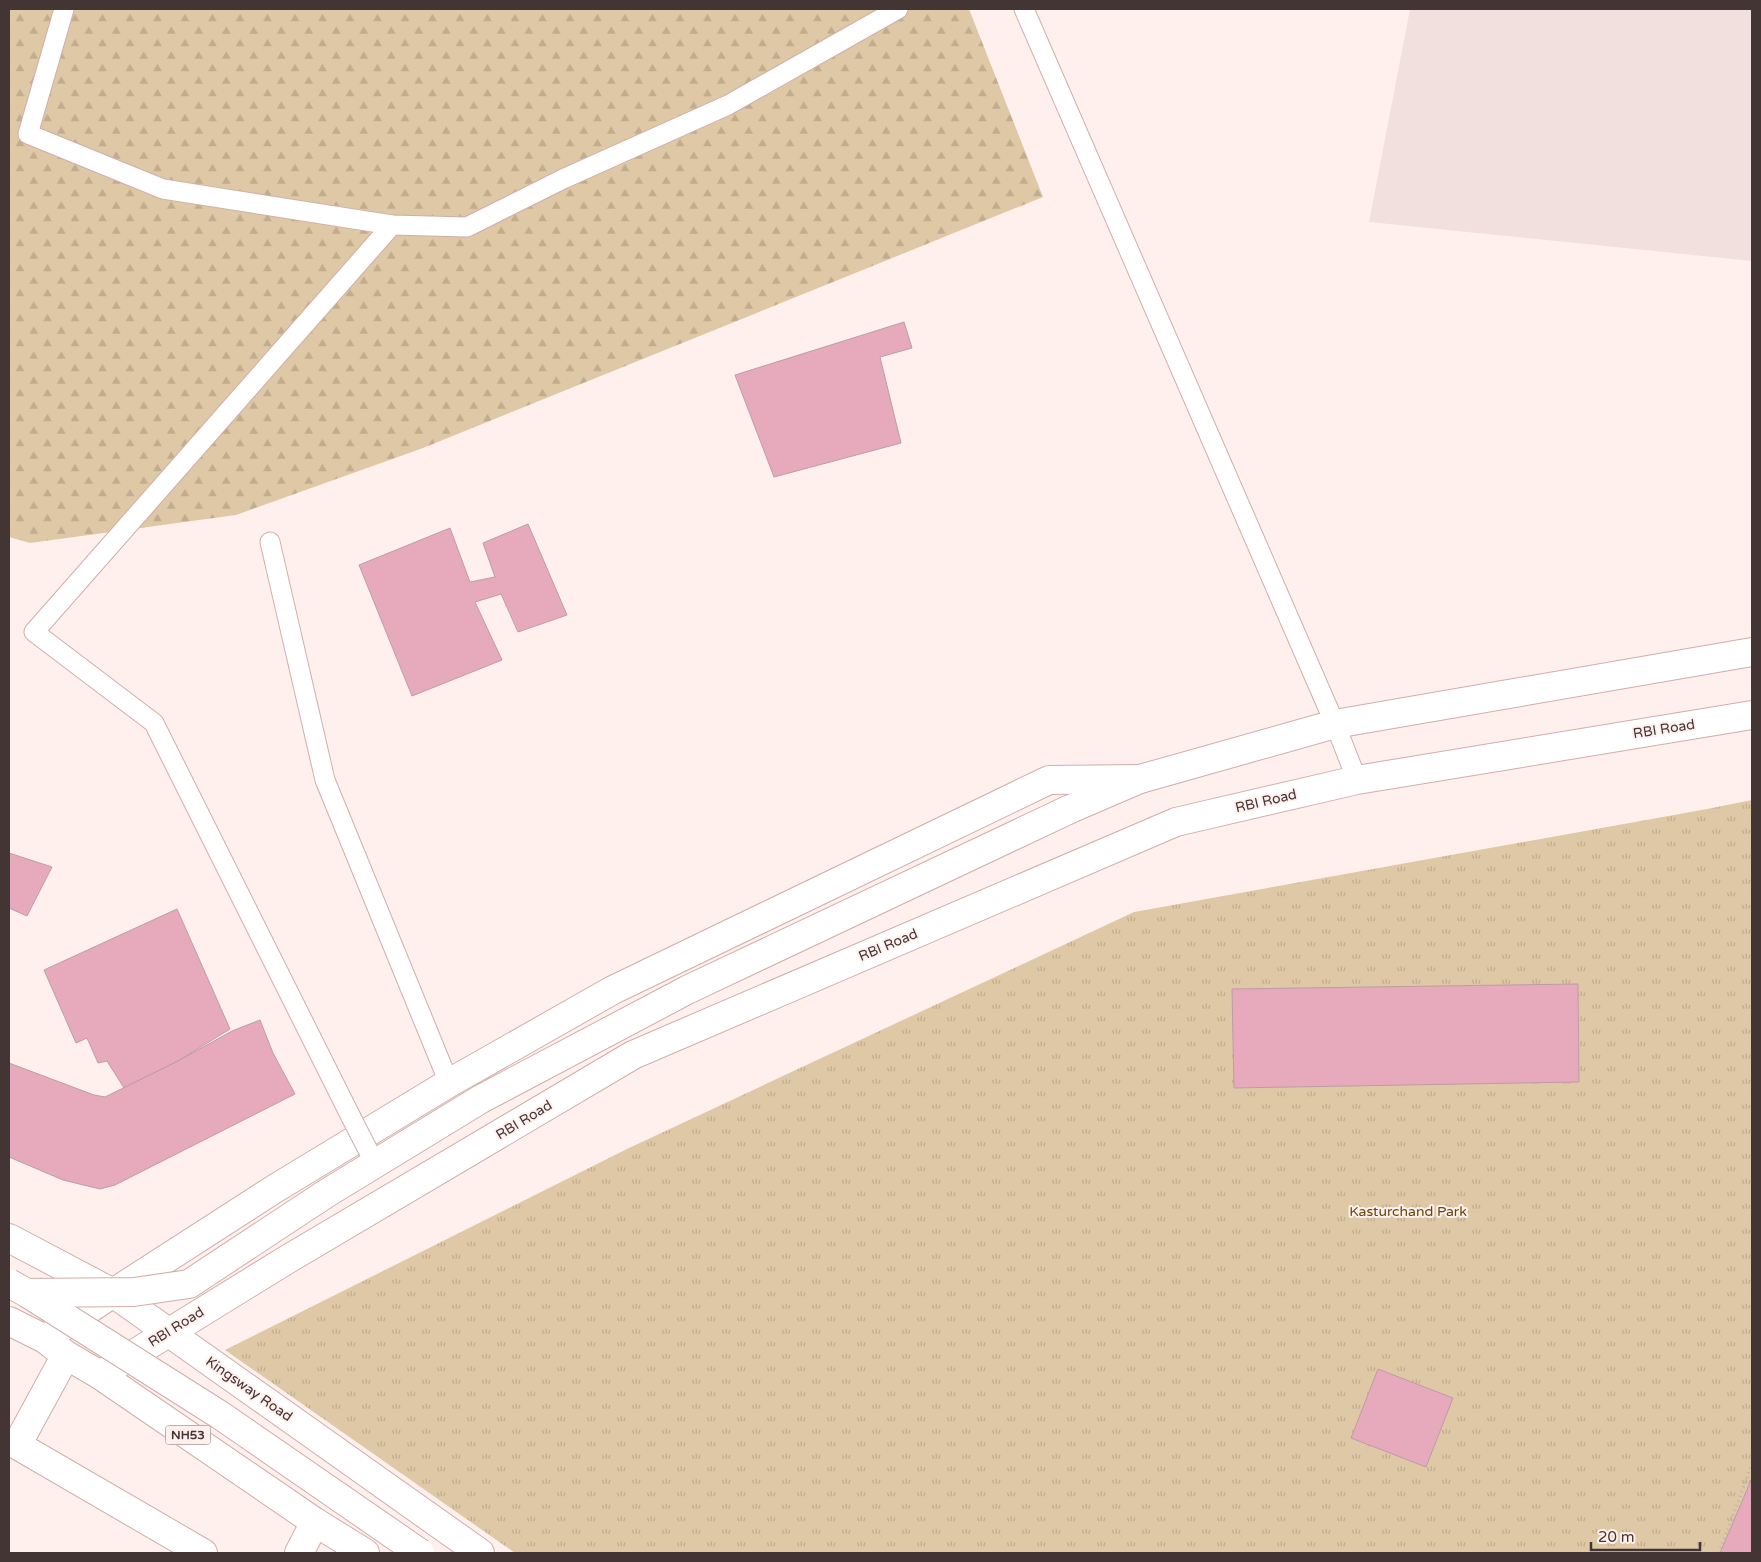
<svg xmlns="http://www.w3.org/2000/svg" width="1761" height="1562" font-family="'Varela Round',sans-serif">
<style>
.built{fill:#f2e0de}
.forest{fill:url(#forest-firs)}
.park{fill:url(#park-tufts)}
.building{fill:#e6aabc;stroke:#bd9ca5}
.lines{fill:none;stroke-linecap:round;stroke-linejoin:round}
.lane-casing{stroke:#d0ada9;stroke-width:21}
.street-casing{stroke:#d0ada9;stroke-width:30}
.secondary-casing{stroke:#d0ada9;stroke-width:30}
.primary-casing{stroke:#d0ada9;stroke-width:30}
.highway-casing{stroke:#d0ada9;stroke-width:30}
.path{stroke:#bdafad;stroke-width:3;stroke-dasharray:1 4;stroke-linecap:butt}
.lane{stroke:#fff;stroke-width:19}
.street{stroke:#fff;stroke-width:28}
.secondary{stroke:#fff;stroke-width:28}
.primary{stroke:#fff;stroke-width:28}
.highway{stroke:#fff;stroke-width:28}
.lane-bridge-casing{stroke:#d0ada9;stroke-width:21;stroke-linecap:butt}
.primary-bridge-casing{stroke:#d0ada9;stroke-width:30;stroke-linecap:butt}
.highway-bridge-casing{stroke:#d0ada9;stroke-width:30;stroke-linecap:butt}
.lane-bridge{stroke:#fff;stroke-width:19}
.primary-bridge{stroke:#fff;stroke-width:28}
.highway-bridge{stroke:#fff;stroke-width:28}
.labels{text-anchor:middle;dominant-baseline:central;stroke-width:4;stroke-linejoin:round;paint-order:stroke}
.shield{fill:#fff0ee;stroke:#7b6d6b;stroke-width:1}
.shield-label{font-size:12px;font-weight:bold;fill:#423533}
.street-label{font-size:14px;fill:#423533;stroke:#fff0ee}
.park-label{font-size:14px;fill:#654608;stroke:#fff0ee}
</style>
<defs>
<pattern id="forest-firs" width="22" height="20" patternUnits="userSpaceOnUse" patternTransform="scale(1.25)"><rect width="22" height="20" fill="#dfc8a5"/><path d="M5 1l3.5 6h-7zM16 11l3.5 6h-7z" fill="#c1ac8e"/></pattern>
<pattern id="park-tufts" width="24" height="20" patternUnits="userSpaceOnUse" patternTransform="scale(1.25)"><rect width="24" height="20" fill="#dfc8a5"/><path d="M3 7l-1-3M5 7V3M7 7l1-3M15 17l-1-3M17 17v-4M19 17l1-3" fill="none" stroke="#c1ac8e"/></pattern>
</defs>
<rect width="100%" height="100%" fill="#fff0ee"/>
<polygon class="built" points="1410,9 1752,9 1752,261 1369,222"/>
<polygon class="forest" points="9,9 969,9 1043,197 423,448 236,515 30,543 9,537"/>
<polygon class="park" points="1752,800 1752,1546 1749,1553 515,1553 225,1350 629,1148 1134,912 1707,809"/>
<g class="building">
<polygon points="904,322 912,348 880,357 901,443 774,477 735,375"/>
<polygon points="528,524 567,615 518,632 501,594 475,602 502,660 412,696 359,565 450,528 470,582 495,577 483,543"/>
<polygon points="9,853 52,867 27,916 9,908"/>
<polygon points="177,909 230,1029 178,1061 124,1088 107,1061 98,1063 87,1038 76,1043 44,970"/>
<polygon points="1578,984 1579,1082 1234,1088 1232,989"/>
<polygon points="260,1020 273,1053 295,1094 115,1185 100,1189 63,1180 9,1157 9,1063 94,1095 105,1097 178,1061 232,1031"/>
<polygon points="1378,1369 1453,1398 1426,1467 1351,1438"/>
<polygon points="1752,1478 1752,1553 1720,1553"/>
</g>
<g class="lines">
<g class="lane-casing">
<g id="lane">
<polyline points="64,9 28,134 163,189 392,225 467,227 563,179 728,105 898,9"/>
<polyline points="1024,9 1335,724 1357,780"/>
<polyline points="270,542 325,780 449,1083"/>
<polyline points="351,1117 154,723 34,632 392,225"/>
</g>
</g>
<g class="street-casing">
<g id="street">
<polyline points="66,1355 17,1445 203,1553"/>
<polyline points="299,1553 315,1522"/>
</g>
</g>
<g class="secondary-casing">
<polyline id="secondary" points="45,1339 113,1293 276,1188 449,1083 613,990 1049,780 1140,779"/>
</g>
<g class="primary-casing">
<g id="primary">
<polyline points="1068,810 1140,779 1335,724 1752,652"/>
<polyline points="9,1238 113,1293 480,1553"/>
<polyline points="100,1375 288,1259 633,1055 1176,822 1357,780 1752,715"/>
</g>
</g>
<g class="highway-casing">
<polyline id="highway" points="9,1321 45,1339 66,1355 100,1375 315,1522 365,1553"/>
</g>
<polyline class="path" points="1719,1553 1752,1464"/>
<use href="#lane" class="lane"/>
<use href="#street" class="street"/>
<use href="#secondary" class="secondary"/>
<use href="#primary" class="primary"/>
<use href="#highway" class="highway"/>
<g class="lane-bridge-casing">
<polyline id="lane-bridge" points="351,1117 371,1156"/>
</g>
<g class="primary-bridge-casing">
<polyline id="primary-bridge" points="27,1293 134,1292 189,1284 327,1193 481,1099 687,990 1068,810"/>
</g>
<g class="highway-bridge-casing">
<polyline id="highway-bridge" points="9,1283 27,1293 220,1415 420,1553"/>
</g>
<use href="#lane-bridge" class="lane-bridge"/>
<use href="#primary-bridge" class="primary-bridge"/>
<use href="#highway-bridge" class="highway-bridge"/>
</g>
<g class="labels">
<rect class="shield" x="165.5" y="1425.5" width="45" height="19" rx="4"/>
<g class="shield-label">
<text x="188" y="1435">NH53</text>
</g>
<g class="street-label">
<text transform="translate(1664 729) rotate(-9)">RBI Road</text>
<text transform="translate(1266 801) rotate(-13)">RBI Road</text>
<text transform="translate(888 945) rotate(-23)">RBI Road</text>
<text transform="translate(524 1120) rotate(-31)">RBI Road</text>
<text transform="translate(176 1327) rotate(-32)">RBI Road</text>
<text transform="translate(249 1389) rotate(35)">Kingsway Road</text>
</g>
<g class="park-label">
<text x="1408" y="1211">Kasturchand Park</text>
</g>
</g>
<rect width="1761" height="1562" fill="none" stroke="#423533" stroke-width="20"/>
<path d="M1591 1542v8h109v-8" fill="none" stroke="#423533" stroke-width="2.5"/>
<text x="1598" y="1542" font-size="15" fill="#423533" stroke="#fff0ee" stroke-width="4" paint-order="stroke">20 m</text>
</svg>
